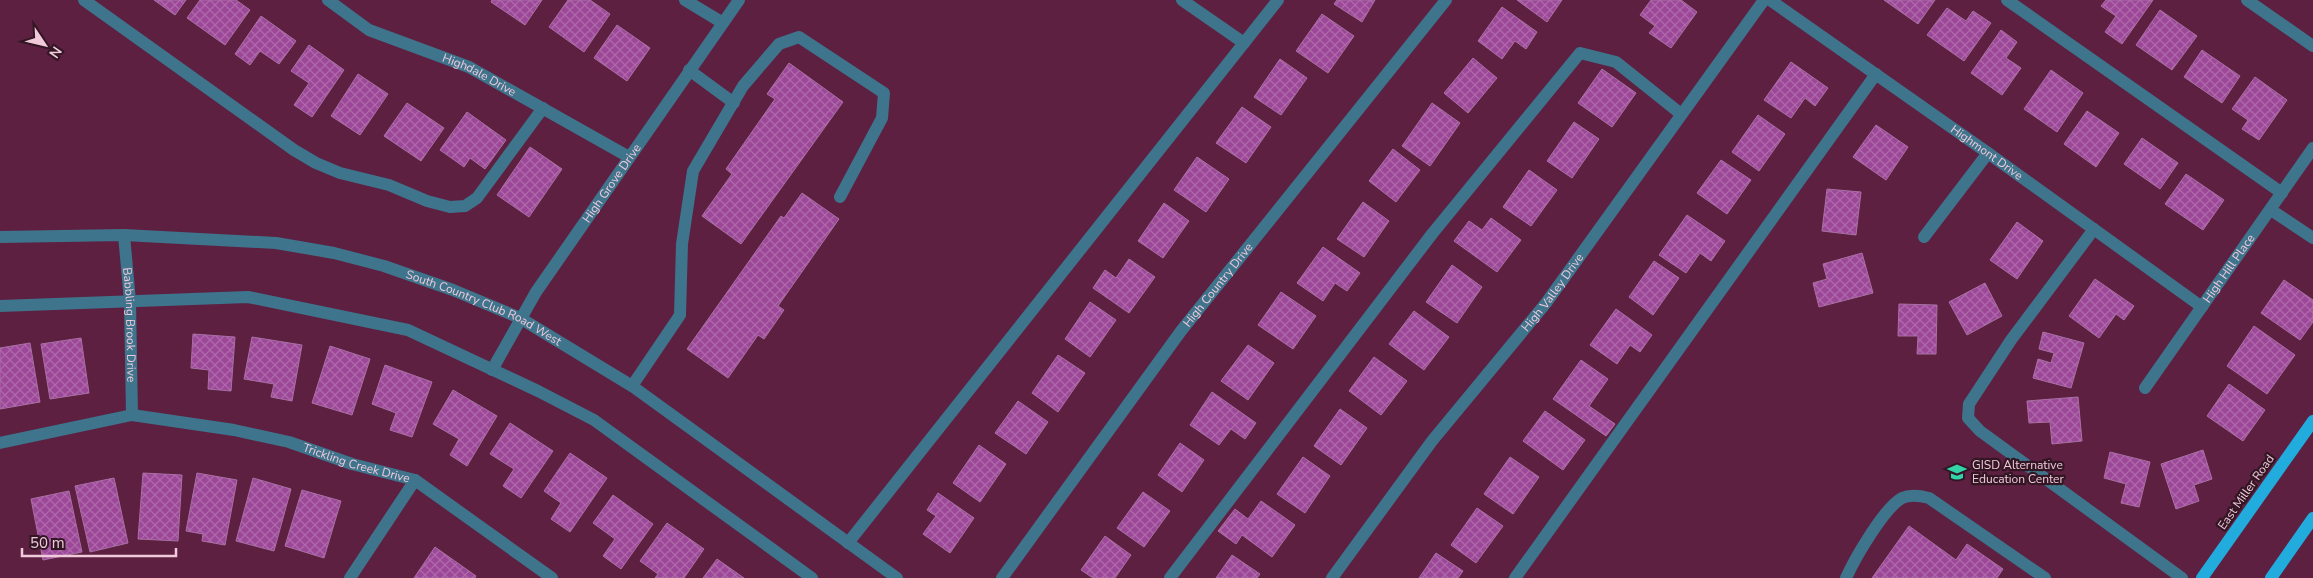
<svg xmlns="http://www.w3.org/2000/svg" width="2313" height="578" font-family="'Nunito Sans',sans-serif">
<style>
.building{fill:url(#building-cross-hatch);stroke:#a870a4}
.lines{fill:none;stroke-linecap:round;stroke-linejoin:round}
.minor{stroke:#3e748c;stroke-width:12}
.major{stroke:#22abdd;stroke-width:12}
.labels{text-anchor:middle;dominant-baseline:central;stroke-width:4.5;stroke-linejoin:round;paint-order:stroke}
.street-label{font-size:12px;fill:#f0c9da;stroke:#321624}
.poi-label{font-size:12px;fill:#f0c9da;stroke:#321624;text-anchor:start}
</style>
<defs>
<pattern id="building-cross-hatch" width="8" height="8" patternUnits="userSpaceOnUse" patternTransform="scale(1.25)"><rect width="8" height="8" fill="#9c4798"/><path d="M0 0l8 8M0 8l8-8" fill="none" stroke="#af69aa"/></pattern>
</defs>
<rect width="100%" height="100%" fill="#5d2041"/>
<g class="building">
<polygon points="154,0 186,0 175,15"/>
<polygon points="200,0 236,0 250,10 225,45 187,18"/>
<polygon points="492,0 542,0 525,25 491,2"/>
<polygon points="568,0 590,0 610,14 584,52 549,27"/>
<polygon points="1337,0 1375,0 1362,22 1334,4"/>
<polygon points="1517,0 1562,0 1547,22"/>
<polygon points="1651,0 1681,0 1697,12 1671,48 1649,33 1655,26 1640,15"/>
<polygon points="1884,0 1935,0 1918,24"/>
<polygon points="2106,0 2153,0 2122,44 2105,32 2116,16 2101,6"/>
<polygon points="1502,7 1537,32 1526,49 1515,41 1502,59 1478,41"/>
<polygon points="1947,8 1966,21 1973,11 1991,23 1964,61 1927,35"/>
<polygon points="2160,10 2197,36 2172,70 2136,45"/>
<polygon points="1322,14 1354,36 1328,73 1296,51"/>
<polygon points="261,16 296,41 279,64 260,51 250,65 235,54"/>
<polygon points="617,25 650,48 627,81 594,58"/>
<polygon points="2001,30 2017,42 2006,58 2021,68 2002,95 1971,73"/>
<polygon points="309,45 344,70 312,117 294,105 309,83 291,71"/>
<polygon points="2202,50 2240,76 2222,103 2184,77"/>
<polygon points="1473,58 1497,78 1468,113 1444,93"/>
<polygon points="1280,59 1307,78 1281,115 1254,97"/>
<polygon points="1791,62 1828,88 1815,106 1805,98 1791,118 1764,100"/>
<polygon points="789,63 843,102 741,244 702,216 732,174 726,169 775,99 767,94"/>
<polygon points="1602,69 1636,93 1612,127 1578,103"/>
<polygon points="2051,70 2083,93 2057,132 2024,109"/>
<polygon points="358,74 388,94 360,135 331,116"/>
<polygon points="2255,77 2287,100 2259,140 2242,129 2248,120 2232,109"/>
<polygon points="407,103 444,128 421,161 384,136"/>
<polygon points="1432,103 1460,123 1430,166 1402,146"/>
<polygon points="1242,107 1271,127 1246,163 1216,143"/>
<polygon points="2087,111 2119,133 2096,167 2064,144"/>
<polygon points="467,112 506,140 485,169 470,158 464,167 440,150"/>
<polygon points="1758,115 1785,134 1759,171 1732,152"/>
<polygon points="1574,122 1599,139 1572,178 1547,161"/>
<polygon points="1876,125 1908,147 1886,180 1853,157"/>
<polygon points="2142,138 2178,163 2160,189 2124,164"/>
<polygon points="530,147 562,169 529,217 497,195"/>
<polygon points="1393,149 1420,170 1396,202 1369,181"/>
<polygon points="1197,157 1229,179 1206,212 1174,190"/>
<polygon points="1721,160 1751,180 1727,214 1697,193"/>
<polygon points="1529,170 1557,190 1531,226 1503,207"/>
<polygon points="2186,174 2224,200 2203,230 2165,204"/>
<polygon points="1827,189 1861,192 1856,235 1822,231"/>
<polygon points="802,193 839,219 778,306 784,310 764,339 758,335 728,378 687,349 781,216 784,218"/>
<polygon points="1363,202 1389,221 1364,257 1337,239"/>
<polygon points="1164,203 1189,221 1163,258 1138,241"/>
<polygon points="1687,215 1725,241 1711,261 1700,253 1686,273 1659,255"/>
<polygon points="1491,218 1521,240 1497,272 1454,241 1469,221 1482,230"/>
<polygon points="2017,222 2043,241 2017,279 1990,260"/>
<polygon points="1323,247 1360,273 1347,291 1335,283 1323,301 1297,283"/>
<polygon points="1862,253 1873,293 1819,307 1813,283 1827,279 1823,264"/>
<polygon points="1129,259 1155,277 1129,313 1093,288 1105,270 1116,278"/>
<polygon points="1654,261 1679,278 1653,315 1629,297"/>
<polygon points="1452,265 1482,287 1457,323 1426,302"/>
<polygon points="2095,279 2134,306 2124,320 2116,314 2099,338 2069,316"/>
<polygon points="2284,280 2313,300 2313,322 2300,340 2261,313"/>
<polygon points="1985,283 2002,316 1967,335 1949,302"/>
<polygon points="1281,292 1316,316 1293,349 1258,325"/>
<polygon points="1090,302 1116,320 1090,357 1065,339"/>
<polygon points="1899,304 1937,305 1936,354 1917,354 1918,336 1898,336"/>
<polygon points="1616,309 1652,335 1640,352 1630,345 1617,364 1590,345"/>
<polygon points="1414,311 1449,337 1424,370 1389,344"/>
<polygon points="2254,326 2295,355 2267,394 2227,366"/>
<polygon points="2043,332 2084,343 2071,388 2033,378 2038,359 2051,363 2054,353 2039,349"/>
<polygon points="193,334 235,337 231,391 208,389 209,370 191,368"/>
<polygon points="252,337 302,345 292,401 271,397 274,384 244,379"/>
<polygon points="81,338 89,393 50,399 41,344"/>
<polygon points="30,343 40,402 0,409 0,348"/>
<polygon points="1248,345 1274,363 1248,400 1221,381"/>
<polygon points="330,346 370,359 352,415 312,403"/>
<polygon points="1058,355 1085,373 1058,412 1032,393"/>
<polygon points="1374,357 1407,381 1381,415 1349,391"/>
<polygon points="1581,360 1608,379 1589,406 1615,424 1606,436 1553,399"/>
<polygon points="385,365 432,382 412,437 390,430 396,413 372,404"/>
<polygon points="2229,384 2265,410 2243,441 2207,416"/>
<polygon points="453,390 497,416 467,466 450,455 459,439 433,424"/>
<polygon points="1212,392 1256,423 1245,439 1231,429 1219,445 1190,425"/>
<polygon points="2078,397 2082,441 2052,444 2050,422 2029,423 2027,401"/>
<polygon points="1018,401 1048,422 1026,454 995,433"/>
<polygon points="1340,409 1367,428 1341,465 1314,446"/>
<polygon points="1545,411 1585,440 1563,470 1523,441"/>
<polygon points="510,423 553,451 521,498 503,486 514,469 490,454"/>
<polygon points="1180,443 1204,460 1182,492 1158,475"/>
<polygon points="979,445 1006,464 980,502 953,483"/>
<polygon points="2203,450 2212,479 2194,485 2199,501 2176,509 2161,464"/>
<polygon points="2110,452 2150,462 2139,507 2121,503 2126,484 2104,478"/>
<polygon points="570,453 607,478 570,532 551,519 561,503 544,491"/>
<polygon points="1303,457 1330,476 1305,513 1277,494"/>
<polygon points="1510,457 1539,477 1513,514 1484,494"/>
<polygon points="143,473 182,475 178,541 138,539"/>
<polygon points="197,473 237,480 225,545 202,541 203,534 186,531"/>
<polygon points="114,478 128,543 90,552 75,486"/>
<polygon points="253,478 291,489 274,551 236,541"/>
<polygon points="302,490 341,501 324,558 285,546"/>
<polygon points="69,491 82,552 43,560 31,499"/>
<polygon points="1143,492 1170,511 1144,547 1117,528"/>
<polygon points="938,493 974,518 950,553 923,534 936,516 927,510"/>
<polygon points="613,495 653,524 621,569 603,556 615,539 593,523"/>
<polygon points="1261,501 1295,525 1272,557 1242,535 1236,544 1218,531 1235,509 1248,519"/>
<polygon points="1477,508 1503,526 1476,563 1451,545"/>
<polygon points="667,523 704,549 684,578 655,578 658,574 640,561"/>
<polygon points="1909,526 1956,560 1967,544 2003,569 1997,578 1872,578"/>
<polygon points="1105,536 1131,555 1115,578 1093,578 1081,570"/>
<polygon points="435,547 476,576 475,578 414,578"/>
<polygon points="1436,553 1463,571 1458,578 1419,578"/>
<polygon points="1232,555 1260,574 1257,578 1216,578"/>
<polygon points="717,559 744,578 703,578"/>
</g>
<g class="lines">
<g class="minor">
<polyline points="84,0 294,150 316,163 340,173 389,185 427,201 450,207 465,206 477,198 543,108"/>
<path id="s1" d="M328 0 369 30 469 67 629 157"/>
<polyline points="685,0 723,23"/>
<polyline points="1182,0 1244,43"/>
<path id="s2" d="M1770 0 1988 153 2202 307"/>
<polyline points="2007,0 2282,193"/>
<polyline points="2247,0 2313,46"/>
<polyline points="689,70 734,103"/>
<polyline points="2271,210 2313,238"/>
<polyline points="2094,229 2011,340 1969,404 1968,418 1980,431 2182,578"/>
<path id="s3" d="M124 235 130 301 132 415"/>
<path id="s4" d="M0 237 124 235 276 243 334 253 384 266 453 290 520 318 632 386 897 578"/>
<polyline points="1924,237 1988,153"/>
<polyline points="0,306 248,297 408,330 538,391 594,420 812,578"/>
<path id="s5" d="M492 370 536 292 739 0"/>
<polyline points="632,386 680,315 682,244 693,171 743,86 779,44 799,37 884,93 882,118 840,197"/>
<path id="s6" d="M2145 388 2313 148"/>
<path id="s7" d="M0 443 132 415 234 430 289 442 352 464 415 480 552 578"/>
<polyline points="848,543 1278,0"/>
<polyline points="350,578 415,480"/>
<path id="s8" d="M1002 578 1181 331 1446 0"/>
<polyline points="1170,578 1432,234 1580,53 1616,62 1681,114"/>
<path id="s9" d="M1332 578 1432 441 1546 303 1764 0"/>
<polyline points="1515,578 1876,74"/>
<path d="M1846 578C1855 558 1884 508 1902 498 1911 494 1921 496 1929 498L2045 578"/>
</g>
<g class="major">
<polyline points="2202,578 2313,421"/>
<polyline points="2271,578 2313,518"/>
</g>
</g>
<defs>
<g id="school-bare" transform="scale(1.5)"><path d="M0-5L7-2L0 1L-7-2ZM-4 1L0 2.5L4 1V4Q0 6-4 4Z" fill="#33d4a8" stroke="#321624" stroke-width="2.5" paint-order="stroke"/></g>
</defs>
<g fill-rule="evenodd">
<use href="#school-bare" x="1957" y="472"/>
</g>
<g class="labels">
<g class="street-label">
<text stroke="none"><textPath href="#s1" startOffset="170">Highdale Drive</textPath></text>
<text stroke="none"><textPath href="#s2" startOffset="265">Highmont Drive</textPath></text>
<text stroke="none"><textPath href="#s5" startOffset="222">High Grove Drive</textPath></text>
<text stroke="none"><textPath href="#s6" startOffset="146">High Hill Place</textPath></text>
<text stroke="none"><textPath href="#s8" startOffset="364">High Country Drive</textPath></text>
<text stroke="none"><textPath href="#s9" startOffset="361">High Valley Drive</textPath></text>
<text stroke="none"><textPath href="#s4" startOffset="495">South Country Club Road West</textPath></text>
<text stroke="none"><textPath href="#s3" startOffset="90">Babbling Brook Drive</textPath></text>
<text stroke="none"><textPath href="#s7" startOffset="365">Trickling Creek Drive</textPath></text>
<text transform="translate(2246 492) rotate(-55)">East Miller Road</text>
</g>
<g class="poi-label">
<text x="1972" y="465">GISD Alternative<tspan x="1972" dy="14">Education Center</tspan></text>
</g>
</g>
<g transform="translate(45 45) rotate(125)" stroke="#321624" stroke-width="4" paint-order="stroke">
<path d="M0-4L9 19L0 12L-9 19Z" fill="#f0c9da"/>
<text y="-8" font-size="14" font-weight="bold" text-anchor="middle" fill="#f0c9da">N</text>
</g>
<path d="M22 548v8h154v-8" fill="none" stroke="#f0c9da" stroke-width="2.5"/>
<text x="30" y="548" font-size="15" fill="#f0c9da" stroke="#321624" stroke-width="4" paint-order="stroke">50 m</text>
</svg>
